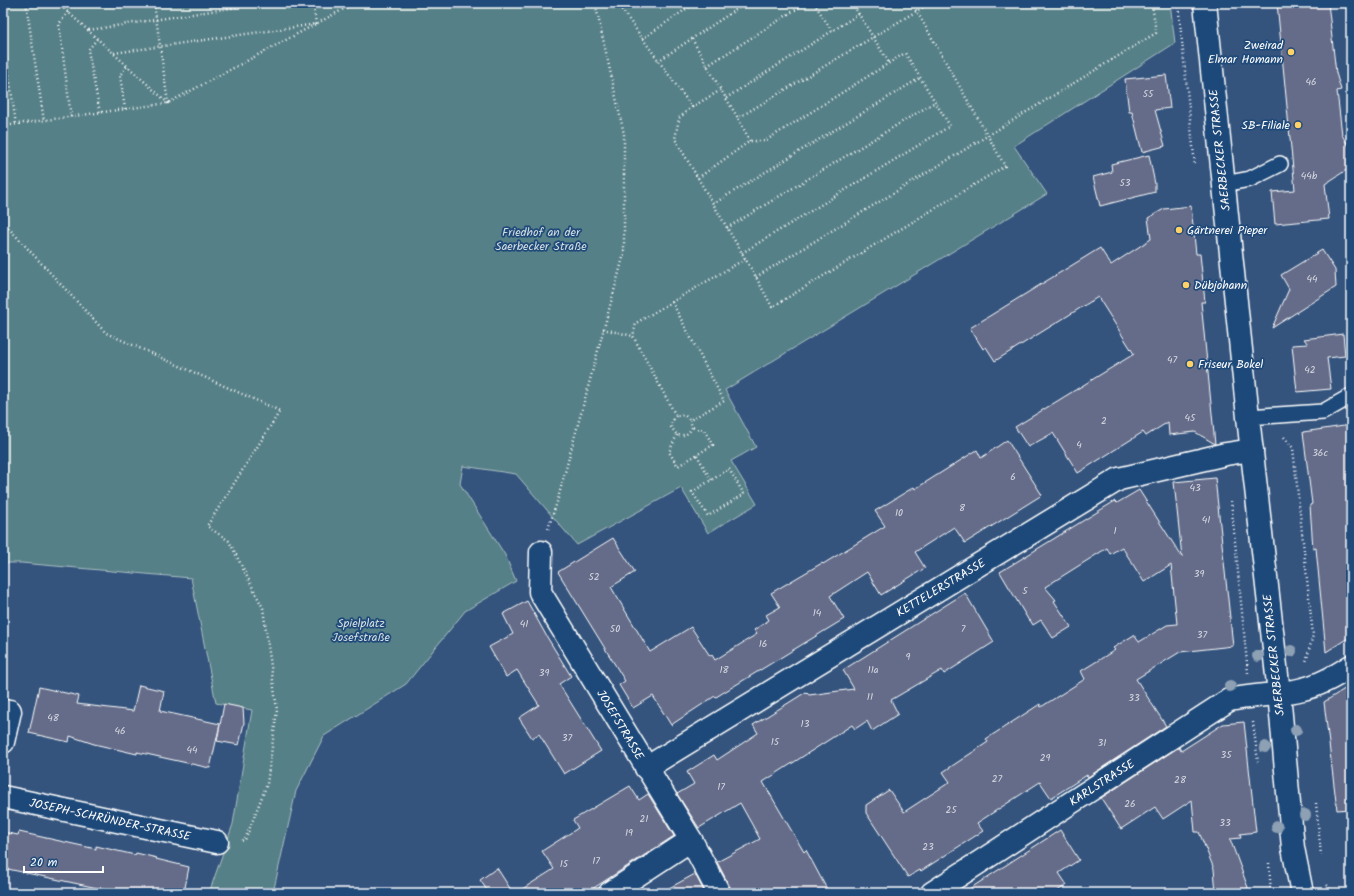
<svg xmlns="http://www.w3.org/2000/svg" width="1354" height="896" font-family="Kalam,sans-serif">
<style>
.green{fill:#578087;stroke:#abc0c3}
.building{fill:#656c89;stroke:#fff}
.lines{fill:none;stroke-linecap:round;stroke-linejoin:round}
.lane-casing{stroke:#fff;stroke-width:18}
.street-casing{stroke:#fff;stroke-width:25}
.secondary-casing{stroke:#fff;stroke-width:25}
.path{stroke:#fff;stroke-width:2.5;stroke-dasharray:1 3;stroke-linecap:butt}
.lane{stroke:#1f4a7a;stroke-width:15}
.street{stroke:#1f4a7a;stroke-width:22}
.secondary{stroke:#1f4a7a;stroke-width:22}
.tree{fill:#8da0b4}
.poi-dot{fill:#ffd166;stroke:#1f4a7a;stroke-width:1.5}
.labels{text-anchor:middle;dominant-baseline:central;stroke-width:3.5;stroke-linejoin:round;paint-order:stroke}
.number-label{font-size:10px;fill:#d8dae2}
.poi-label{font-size:12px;fill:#fff;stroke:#1f4a7a;text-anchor:start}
.street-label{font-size:12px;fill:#fff;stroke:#1f4a7a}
.park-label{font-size:12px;fill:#d5dfe1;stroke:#1f4a7a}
</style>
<rect width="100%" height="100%" fill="#34547e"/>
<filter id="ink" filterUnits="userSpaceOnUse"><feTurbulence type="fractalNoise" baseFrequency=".025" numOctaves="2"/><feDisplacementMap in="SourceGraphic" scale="8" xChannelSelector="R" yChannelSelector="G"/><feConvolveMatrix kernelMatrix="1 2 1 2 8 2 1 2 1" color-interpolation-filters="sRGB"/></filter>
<g filter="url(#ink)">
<polygon class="green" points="3,3 1170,3 1175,43 1014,146 1047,194 725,390 756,447 731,461 757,504 708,533 681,488 577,545 516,474 463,466 460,484 505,555 516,581 465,611 406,684 324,736 296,791 273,893 209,893 233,824 252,710 216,703 191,578 21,563 3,563"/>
<g class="building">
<polygon points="1277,3 1328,3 1336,73 1341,90 1337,91 1342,135 1351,150 1351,167 1325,184 1329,219 1275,224 1272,192 1295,190"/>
<polygon points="1166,75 1170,108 1155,110 1165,146 1142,152 1132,112 1129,112 1125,79"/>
<polygon points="1149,155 1155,184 1155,192 1100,206 1093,177 1112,172 1111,164"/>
<polygon points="1191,206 1196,254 1200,254 1205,302 1201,302 1215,444 1195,432 1169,435 1168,422 1146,436 1143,432 1078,473 1053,433 1028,447 1015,427 1134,354 1098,297 995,361 986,347 983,349 970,328 1100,248 1111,265 1151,239 1148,218 1164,209"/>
<polygon points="1322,250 1335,270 1336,287 1272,328 1289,289 1281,275"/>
<polygon points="1343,334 1345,356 1327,358 1331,389 1297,392 1292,345 1308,344 1304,339"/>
<polygon points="1351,425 1351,636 1326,652 1316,548 1313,549 1310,505 1312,504 1303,432"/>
<polygon points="1007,440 1042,495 965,543 954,527 915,552 925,568 881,595 867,572 830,596 844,619 716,697 715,696 671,725 653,696 633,708 619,685 625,681 558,572 613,538 635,572 611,587 650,652 691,627 710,656 712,655 715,660 757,634 754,630 769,620 766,615 780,607 771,593 822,563 823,564 885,526 875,511 914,487 915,489 977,450 981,458"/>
<polygon points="1215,478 1233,646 1180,652 1136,679 1166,726 1088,777 1087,775 1051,798 1040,782 977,823 983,831 921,871 920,870 908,877 866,813 866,805 889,790 904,812 950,782 943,772 988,742 986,739 1040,704 1041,707 1085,679 1081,671 1115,650 1113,648 1134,635 1139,642 1167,625 1177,624 1171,565 1144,582 1122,547 1110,554 1107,548 1045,587 1056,600 1054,601 1071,627 1053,638 1041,620 1033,625 1030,620 1029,621 1000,572 1115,501 1117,503 1139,490 1182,557 1174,482"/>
<polygon points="965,593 994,642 944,674 942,670 891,700 898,714 872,731 867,721 855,729 852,725 763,782 804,852 806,850 829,893 731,893 730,887 717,862 760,839 740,803 699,828 677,794 694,784 687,772 714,755 717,760 758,733 753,725 806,692 809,695 854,689 843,670"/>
<polygon points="527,601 547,637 571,676 559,684 601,751 564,774 539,734 532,738 519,718 539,705 517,670 506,677 489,647 513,634 503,614"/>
<polygon points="139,685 164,691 160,711 220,724 210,768 137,752 137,754 94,744 70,736 69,742 29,733 39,687 79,696 77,704 133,711"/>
<polygon points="1351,685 1351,809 1337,810 1324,702"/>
<polygon points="224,704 243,708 244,723 239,745 217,741"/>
<polygon points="1244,722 1256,832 1240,834 1241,838 1230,839 1250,893 1216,893 1214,869 1199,832 1195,832 1192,800 1163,819 1155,807 1121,829 1101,798 1179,747 1181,751 1223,724"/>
<polygon points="630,786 639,800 648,794 674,836 586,893 516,893 554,869 542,851 578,828 573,820"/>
<polygon points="1060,830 1079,860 1059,873 1067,885 1054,893 963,893"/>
<polygon points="3,832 18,835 19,832 96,849 96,846 135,855 136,853 157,858 156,859 189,867 184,893 121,893 3,868"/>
<polygon points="497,868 513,893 489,893 480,880"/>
<polygon points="695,874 705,893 660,893"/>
</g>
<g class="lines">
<g class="lane-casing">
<g id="lane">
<polyline points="1224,184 1250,179 1280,164"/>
<polyline points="1248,417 1323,412 1351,396"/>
</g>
</g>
<g class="street-casing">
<g id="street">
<polyline points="541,552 540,592 691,840 719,893"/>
<polyline points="3,742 10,711"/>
<polyline points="646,768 1119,479 1226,454 1252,450"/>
<polyline points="3,797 217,842"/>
<polyline points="610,893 691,840"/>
<path d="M932 893 1229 700C1253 695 1280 695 1303 689 1321 685 1336 676 1351 666"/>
</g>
</g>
<g class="secondary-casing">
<polyline id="secondary" points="1205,3 1248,417 1279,693 1293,848 1302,893"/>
</g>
<g class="path">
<polyline points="26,3 44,121"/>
<polyline points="58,3 168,103 154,3"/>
<polyline points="617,3 692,107 679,118 675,139 756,277 772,307 1005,166 912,3"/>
<polyline points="814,3 832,31"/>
<polyline points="852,3 889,63"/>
<polyline points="1178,3 1195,166"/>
<polyline points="61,5 74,3"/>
<polyline points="621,9 630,3"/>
<polyline points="68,12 59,24 71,117"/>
<polyline points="89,30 263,3"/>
<polyline points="3,31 16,125"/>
<polyline points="97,39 88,50 100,113"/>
<polyline points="642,39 695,3"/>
<polyline points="692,39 721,90"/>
<polyline points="114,53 316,24 313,3"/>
<polyline points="658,61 746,3"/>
<polyline points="707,66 806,3"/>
<polyline points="726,98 859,14"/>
<polyline points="692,107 721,90 738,118"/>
<polyline points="125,109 120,75 127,66"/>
<polyline points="3,126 168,103 355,3"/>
<polyline points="698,178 750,141 738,118 930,3"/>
<polyline points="713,204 920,78"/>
<polyline points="3,222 106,333 280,411 207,526 229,541 263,608 277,710 267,784 245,840 240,841"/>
<polyline points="727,228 935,102"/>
<polyline points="742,253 950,126 905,53 765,141 750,141"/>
<polyline points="756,277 1156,33 1152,3"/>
<polyline points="672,302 724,401 690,420 684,415 676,416 633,336 636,323 745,259"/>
<polyline points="603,329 633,336"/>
<path d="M676 416 672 421 671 427 677 435C685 436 689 434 692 427L690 420"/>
<polyline points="677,435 669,452 678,466 713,445 704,430 692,427"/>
<polyline points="1284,437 1293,448 1313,635 1306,662"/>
<polyline points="697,455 711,480"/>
<polygon points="729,469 744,494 708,516 692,492"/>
<polyline points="1231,501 1248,673"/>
<polyline points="548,529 557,502 624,254 624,134 596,7 593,3"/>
<polyline points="1253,722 1258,762"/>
<polyline points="1316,803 1321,855"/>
<polyline points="1269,863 1271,893"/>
<polyline points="1327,885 1333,893"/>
</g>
<use href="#lane" class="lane"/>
<use href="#street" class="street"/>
<use href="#secondary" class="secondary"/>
</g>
<g class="tree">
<circle cx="1291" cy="651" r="6"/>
<circle cx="1258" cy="656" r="6"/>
<circle cx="1230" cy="686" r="6"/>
<circle cx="1296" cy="730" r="6"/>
<circle cx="1265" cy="747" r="6"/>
<circle cx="1305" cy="815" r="6"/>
<circle cx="1277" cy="827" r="6"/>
</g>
</g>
<g class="poi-dot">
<circle cx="1291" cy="52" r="4"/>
<circle cx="1298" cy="125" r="4"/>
<circle cx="1179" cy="230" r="4"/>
<circle cx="1186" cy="285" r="4"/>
<circle cx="1190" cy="364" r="4"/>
</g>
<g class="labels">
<g class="number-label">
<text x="1311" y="82">46</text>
<text x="1148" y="94">55</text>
<text x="1309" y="176">44b</text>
<text x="1125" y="183">53</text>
<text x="1312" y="279">44</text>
<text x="1172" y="360">47</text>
<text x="1310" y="370">42</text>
<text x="1190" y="418">45</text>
<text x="1104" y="421">2</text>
<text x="1079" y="445">4</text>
<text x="1320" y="453">36c</text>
<text x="1013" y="477">6</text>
<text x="1195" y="488">43</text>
<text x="962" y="508">8</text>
<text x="899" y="513">10</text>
<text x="1206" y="520">41</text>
<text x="1115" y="531">1</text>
<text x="1199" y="574">39</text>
<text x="594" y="577">52</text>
<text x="1025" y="591">5</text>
<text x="817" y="613">14</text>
<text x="524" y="624">41</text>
<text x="615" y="629">50</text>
<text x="963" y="629">7</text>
<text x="1202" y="635">37</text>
<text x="763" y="644">16</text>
<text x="908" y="657">9</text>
<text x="724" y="670">18</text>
<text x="873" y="670">11a</text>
<text x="544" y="673">39</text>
<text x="870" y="697">11</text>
<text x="1134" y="698">33</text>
<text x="53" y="718">48</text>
<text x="805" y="724">13</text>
<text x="120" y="731">46</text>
<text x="567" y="738">37</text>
<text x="775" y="742">15</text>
<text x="1102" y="743">31</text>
<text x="192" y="750">44</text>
<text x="1226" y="755">35</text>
<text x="1045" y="758">29</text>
<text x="997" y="779">27</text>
<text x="1180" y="780">28</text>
<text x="721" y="787">17</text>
<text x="1130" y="804">26</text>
<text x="951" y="810">25</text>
<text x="644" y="819">21</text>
<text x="1225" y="823">33</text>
<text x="629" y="833">19</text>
<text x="928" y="847">23</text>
<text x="596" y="861">17</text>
<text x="564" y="864">15</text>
</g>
<g class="poi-label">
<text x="1283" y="45" text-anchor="end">Zweirad<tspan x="1283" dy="14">Elmar Homann</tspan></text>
<text x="1290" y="125" text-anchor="end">SB-Filiale</text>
<text x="1187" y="230">Gärtnerei Pieper</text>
<text x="1194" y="285">Dübjohann</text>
<text x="1198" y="364">Friseur Bokel</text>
</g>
<g class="street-label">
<text transform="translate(1220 150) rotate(-96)">SAERBECKER STRASSE</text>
<text transform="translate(941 588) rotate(-31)">KETTELERSTRASSE</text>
<text transform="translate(1274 655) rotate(-96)">SAERBECKER STRASSE</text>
<text transform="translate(620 725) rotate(59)">JOSEFSTRASSE</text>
<text transform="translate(1102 783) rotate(-33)">KARLSTRASSE</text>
<text transform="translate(110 820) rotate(12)">JOSEPH-SCHRÜNDER-STRASSE</text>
</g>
<g class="park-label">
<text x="541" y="232">Friedhof an der<tspan x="541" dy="14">Saerbecker Straße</tspan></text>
<text x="361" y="623">Spielplatz<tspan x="361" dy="14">Josefstraße</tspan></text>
</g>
</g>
<rect width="1354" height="896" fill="none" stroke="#1f4a7a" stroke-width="16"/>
<rect x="8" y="8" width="1338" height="880" fill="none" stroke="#fff" stroke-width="1.5" filter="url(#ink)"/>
<path d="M24 866v6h79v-6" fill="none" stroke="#ffffff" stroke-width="2"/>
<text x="30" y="866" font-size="12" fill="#ffffff" stroke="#1f4a7a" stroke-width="3" paint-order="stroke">20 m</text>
</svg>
